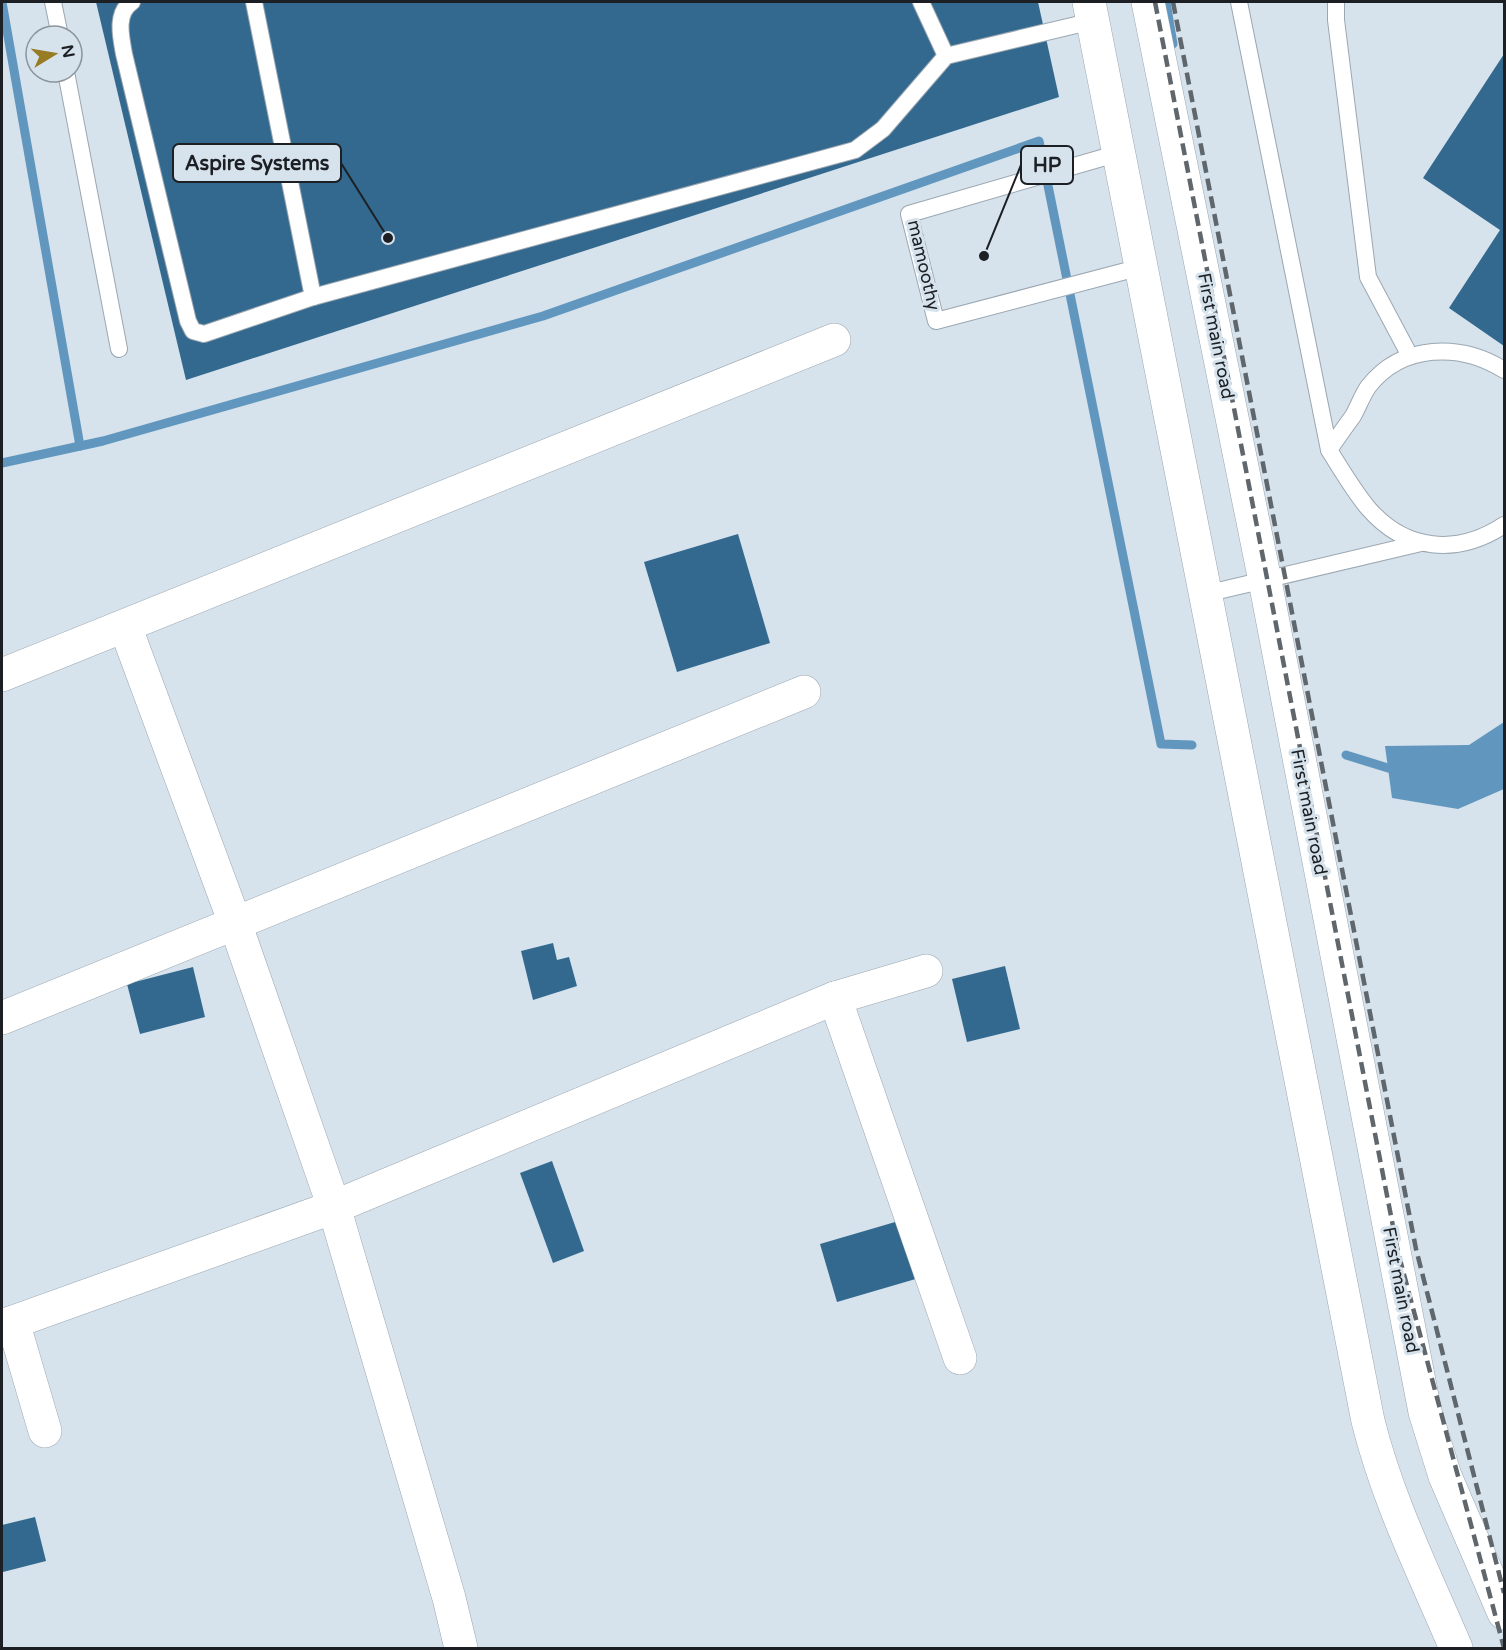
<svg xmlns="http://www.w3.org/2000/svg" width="1506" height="1650" font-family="'Varela Round',sans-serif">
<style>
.water{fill:#6197be}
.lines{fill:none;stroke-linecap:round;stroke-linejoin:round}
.stream{stroke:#6197be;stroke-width:9}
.building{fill:#33698e}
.service-casing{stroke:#9ba7b1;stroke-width:18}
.minor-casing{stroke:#9ba7b1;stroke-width:34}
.tertiary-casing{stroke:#9ba7b1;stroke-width:34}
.service{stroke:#fff;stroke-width:16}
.minor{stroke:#fff;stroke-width:33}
.tertiary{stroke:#fff;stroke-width:33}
.rail{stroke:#5f666c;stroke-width:4.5;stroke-dasharray:12 6;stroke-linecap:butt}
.labels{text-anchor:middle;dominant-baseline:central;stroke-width:6;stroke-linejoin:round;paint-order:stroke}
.street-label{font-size:18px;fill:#1c2024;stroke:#d6e2ec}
.leader{fill:none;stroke:#1c2024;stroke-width:2}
.callout-dot{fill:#1c2024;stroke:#d6e2ec;stroke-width:2}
.callout{fill:#d6e2ec;stroke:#1c2024;stroke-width:2}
.callout-label{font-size:20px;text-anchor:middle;font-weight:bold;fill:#1c2024}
</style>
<rect width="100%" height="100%" fill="#d6e2ec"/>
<polygon class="water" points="1504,722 1504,789 1458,809 1392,798 1385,746 1469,745"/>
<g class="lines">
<g class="stream">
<polyline points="2,2 80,446"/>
<polyline points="1166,2 1173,44"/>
<polyline points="2,463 103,441 543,316 1039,141 1161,744 1192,745"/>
<polyline points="1346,755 1388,768"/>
</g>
</g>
<g class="building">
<polygon points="96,2 1038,2 1059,97 186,380"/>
<polygon points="1504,54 1504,346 1449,308 1500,230 1423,178"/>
<polygon points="738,534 770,643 677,672 644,562"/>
<polygon points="553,943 557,960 569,957 577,986 533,1000 521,951"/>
<polygon points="1005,966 1020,1029 967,1042 952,979"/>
<polygon points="193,967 205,1017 140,1034 127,984"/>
<polygon points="552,1161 584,1251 553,1263 520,1173"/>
<polygon points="902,1220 919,1278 837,1302 820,1244"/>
<polygon points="35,1517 46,1561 3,1572 2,1525"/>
</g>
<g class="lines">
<g class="service-casing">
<g id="service">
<polyline points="53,2 60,36"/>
<path d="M132 2C115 13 121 37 124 54L188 321 193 331 204 334 313 297 855 150 883 129 946 56 1093 21"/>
<polyline points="254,2 313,297"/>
<polyline points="921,2 946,56"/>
<polyline points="1239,2 1329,450"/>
<polyline points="1336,2 1336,20 1368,277 1410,356"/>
<polyline points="66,72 119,349"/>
<polyline points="1119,153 909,214 936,321 1141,267"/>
<path d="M1504 370C1461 343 1402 343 1368 387 1362 396 1358 407 1353 416 1345 427 1337 438 1329 450 1341 469 1353 490 1368 508 1405 551 1457 556 1504 525"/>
<polyline points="1205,594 1421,543"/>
</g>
</g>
<g class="minor-casing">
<g id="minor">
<polyline points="125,626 235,923 334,1207 449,1598 461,1648"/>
<polyline points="2,675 834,340"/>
<polyline points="835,998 960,1358"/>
<polyline points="2,1018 804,692"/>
<polyline points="13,1322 45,1431"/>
<polyline points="2,1326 334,1207 835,998 926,971"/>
</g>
</g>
<g class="tertiary-casing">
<g id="tertiary">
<path d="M1089 2 1368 1421C1388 1501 1424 1573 1456 1648"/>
<polyline points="1148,2 1265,581 1425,1412 1445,1476 1504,1613"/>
</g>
</g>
<use href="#service" class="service"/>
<use href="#minor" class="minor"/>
<use href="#tertiary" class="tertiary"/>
<g class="rail">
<polyline points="1155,2 1398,1252 1504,1648"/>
<polyline points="1173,2 1416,1249 1504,1593"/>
</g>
</g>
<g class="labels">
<g class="street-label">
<text transform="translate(924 265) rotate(77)">mamoothy</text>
<text transform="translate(1216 336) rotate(79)">First main road</text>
<text transform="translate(1309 812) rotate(79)">First main road</text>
<text transform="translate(1401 1290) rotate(79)">First main road</text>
</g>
</g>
<path class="leader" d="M388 238L341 163M984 256L1021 165"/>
<g class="callout-dot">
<circle cx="388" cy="238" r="6"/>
<circle cx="984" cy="256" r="6"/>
</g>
<g class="callout">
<rect x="173" y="144" width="168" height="38" rx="6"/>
<rect x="1021" y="146" width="52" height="38" rx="6"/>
</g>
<g class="callout-label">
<text x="257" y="170">Aspire Systems</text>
<text x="1047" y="172">HP</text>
</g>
<rect width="1506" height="1650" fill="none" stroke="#1c2024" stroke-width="6"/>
<g transform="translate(54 54) rotate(79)"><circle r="28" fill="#d6e2ec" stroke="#8c949c" stroke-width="1.5"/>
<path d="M0-4.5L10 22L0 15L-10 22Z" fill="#977c24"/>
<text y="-9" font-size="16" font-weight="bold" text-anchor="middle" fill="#1c2024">N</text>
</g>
</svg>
